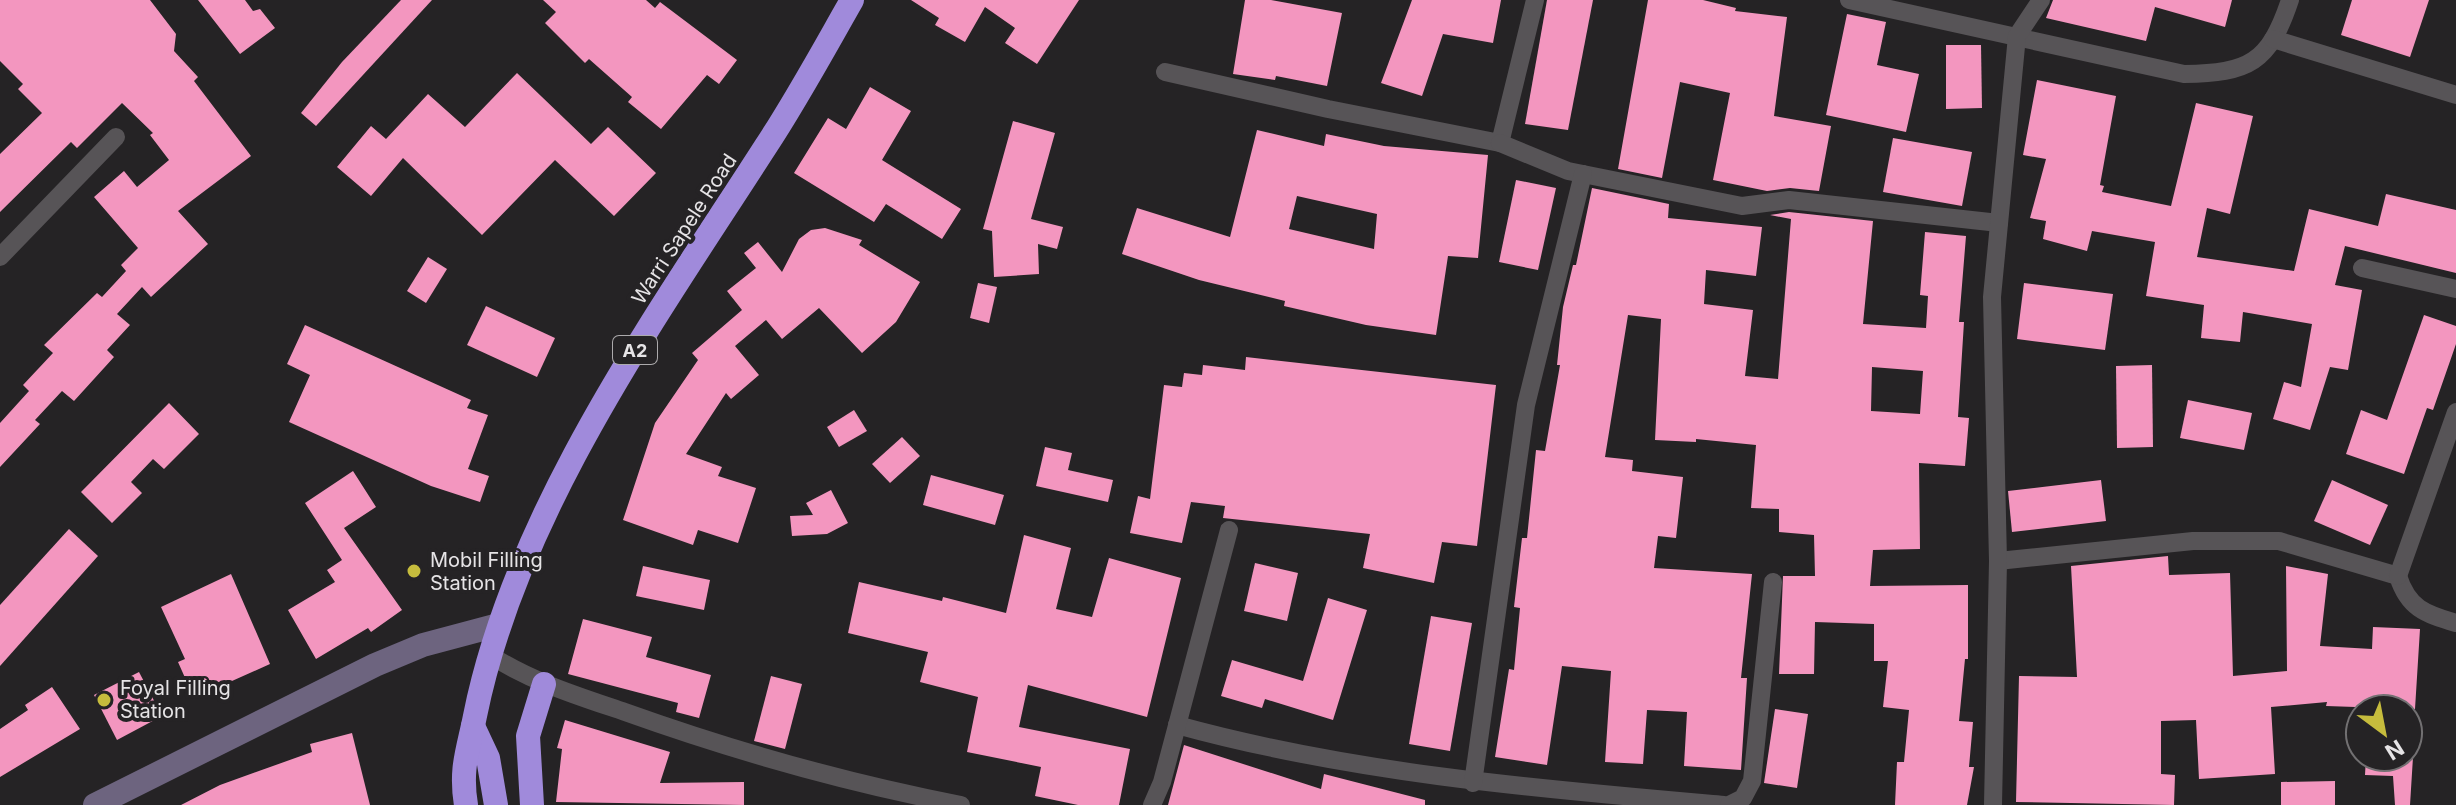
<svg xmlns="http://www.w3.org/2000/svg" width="2456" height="805" font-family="Inter,sans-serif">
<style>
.building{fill:#f396bf;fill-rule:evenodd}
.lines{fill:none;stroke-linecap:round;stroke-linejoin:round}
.street{stroke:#575457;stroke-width:18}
.secondary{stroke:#6d647f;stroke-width:24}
.highway{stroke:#a08adb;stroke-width:24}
.poi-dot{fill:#c6bc3d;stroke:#252325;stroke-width:3}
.labels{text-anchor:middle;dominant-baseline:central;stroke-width:8;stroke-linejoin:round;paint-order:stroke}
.shield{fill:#252325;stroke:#acaaac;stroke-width:2}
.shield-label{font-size:18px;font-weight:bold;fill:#e6e4e6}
.street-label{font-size:20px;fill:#e6e4e6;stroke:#252325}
.poi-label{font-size:20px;fill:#e6e4e6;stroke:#252325;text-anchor:start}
</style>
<rect width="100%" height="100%" fill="#252325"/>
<g class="building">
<polygon points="0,0 150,0 176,34 174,51 198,77 194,81 251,156 178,211 208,244 151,297 142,287 117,314 130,325 107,350 114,357 74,401 62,391 35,420 40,424 0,467 0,423 29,391 23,385 53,353 44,345 97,293 102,297 126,271 121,265 138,248 94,197 124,171 137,187 169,160 150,135 153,133 122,103 77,148 71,142 0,212 0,154 42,113 18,89 23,84 0,61"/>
<polygon points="198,0 245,0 253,11 260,9 275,28 240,54"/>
<polygon points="401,0 432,0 316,126 301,113 342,62"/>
<polygon points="543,0 646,0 655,8 660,2 737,60 719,84 707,75 661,129 628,102 632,97 589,59 585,63 545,23 556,12"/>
<polygon points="911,0 1079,0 1037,64 1005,43 1015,28 985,7 965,42 935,25 939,18"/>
<polygon points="1245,0 1271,0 1342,13 1327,86 1276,76 1275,80 1233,74"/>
<polygon points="1412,0 1501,0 1493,43 1443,34 1422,96 1381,83"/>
<polygon points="1547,0 1593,0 1568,130 1525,124"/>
<polygon points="1648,0 1703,0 1736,8 1735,11 1787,17 1774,116 1831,126 1819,191 1790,188 1767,191 1713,180 1730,93 1680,82 1662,178 1618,169"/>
<polygon points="2053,0 2232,0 2225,27 2155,7 2146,41 2046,18"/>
<polygon points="2352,0 2429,0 2410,57 2341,35"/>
<polygon points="1847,14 1886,22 1877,65 1919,74 1906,132 1826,115"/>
<polygon points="1946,45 1981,45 1982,108 1946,109"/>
<polygon points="517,73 591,144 608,127 656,173 614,216 555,160 482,235 403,158 371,196 337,167 371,126 386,139 428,94 465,127"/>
<polygon points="2037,80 2116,96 2100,185 2104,186 2102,192 2171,206 2196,103 2253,116 2230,214 2207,208 2197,257 2294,271 2309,209 2378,226 2386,194 2456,210 2456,273 2345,246 2335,285 2362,290 2348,370 2330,367 2310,430 2273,419 2284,382 2301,387 2312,324 2243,312 2240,342 2201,338 2204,305 2146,296 2155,242 2092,231 2087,251 2043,239 2046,221 2030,218 2046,159 2023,155"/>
<polygon points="870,87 911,111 882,160 961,209 942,239 886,204 874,222 794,173 828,118 846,129"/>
<polygon points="1013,121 1055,133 1031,219 1063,227 1057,249 1038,244 1039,274 994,277 992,231 983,229"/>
<path d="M1257 130 1324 146 1326 134 1384 146 1488 155 1478 258 1448 256 1436 335 1366 325 1284 306 1285 301 1199 280 1122 254 1137 208 1230 237ZM1297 196 1377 214 1374 249 1289 229Z"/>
<polygon points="1893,138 1972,152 1962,206 1883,192"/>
<polygon points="1516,180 1556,188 1538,270 1499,262"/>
<path d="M1592 188 1669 204 1668 218 1762 227 1756 276 1706 270 1704 304 1753 310 1745 376 1778 379 1791 219 1770 215 1789 212 1873 221 1863 324 1926 328 1928 296 1920 295 1925 232 1966 236 1959 322H1964L1958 417 1969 418 1965 466 1919 463 1920 549 1873 550 1870 586 1968 585V659H1965L1959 721 1973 722 1969 767H1974L1967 805H1895L1897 762H1904L1909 710 1883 707 1888 661H1874V624L1815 622 1814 674H1779L1783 576H1815L1814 535 1779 532V509L1751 508 1756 445 1696 439V442L1655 440 1661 319 1628 315 1605 457 1633 460 1632 471 1683 477 1676 538 1658 536 1654 568 1752 574 1741 678H1747L1741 770 1684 766 1687 712 1647 710 1643 764 1605 762 1611 671 1562 666 1547 765 1495 757 1509 669 1514 670 1520 608 1514 607 1522 538H1527L1536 450 1545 451 1560 365H1557L1563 307 1573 265H1576ZM1872 367 1923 371 1920 414 1871 411Z"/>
<polygon points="825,228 862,240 859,245 920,282 896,322 862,353 819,308 782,339 766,320 735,346 759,375 731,399 726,393 686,454 722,467 718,476 756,488 738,543 698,530 693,545 623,520 655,423 698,360 692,353 742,310 727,291 756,268 744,253 758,242 782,272 799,239 811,230"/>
<polygon points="428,257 447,269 426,303 407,291"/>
<polygon points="978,283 997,287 989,323 970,318"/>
<polygon points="2024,283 2113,294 2105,350 2017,339"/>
<polygon points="486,306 555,338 537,377 467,345"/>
<polygon points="2424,315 2456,326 2456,344 2433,410 2427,408 2404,474 2346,454 2361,410 2387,420"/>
<polygon points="305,325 471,400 467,408 488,415 468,469 489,476 480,502 431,486 289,422 310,375 287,364"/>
<polygon points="1246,357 1496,385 1477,546 1442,542 1434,583 1363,568 1370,534 1223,518 1225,506 1191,502 1182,543 1130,533 1138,496 1150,499 1164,385 1182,387 1184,373 1202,375 1203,365 1245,370"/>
<polygon points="2152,365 2153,447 2117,448 2116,366"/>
<polygon points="2188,400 2252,413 2244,450 2180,438"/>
<polygon points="169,403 199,434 164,469 153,459 131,482 142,493 112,523 81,492"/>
<polygon points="854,410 867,431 839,447 827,427"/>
<polygon points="902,437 920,456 890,483 872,464"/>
<polygon points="1045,447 1072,453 1068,470 1113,480 1108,502 1036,486"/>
<polygon points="353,471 376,507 344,528 402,610 371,632 368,628 316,659 288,610 335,582 327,570 342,560 305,503"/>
<polygon points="931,475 1004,495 995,525 923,505"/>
<polygon points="2101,480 2106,521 2012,532 2008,491"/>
<polygon points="2332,480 2388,505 2370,545 2314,521"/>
<polygon points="831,490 848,523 827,534 792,536 790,516 813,515 806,503"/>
<polygon points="69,529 98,556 0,666 0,605"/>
<polygon points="1024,535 1071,548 1056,609 1092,617 1109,558 1181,578 1147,717 1028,685 1019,727 1130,749 1119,805 1078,805 1035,796 1041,767 967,752 978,697 920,682 928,652 848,633 859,582 942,601 943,597 1006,613"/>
<polygon points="2168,556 2169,575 2230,573 2233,676 2287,671 2286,566 2328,574 2320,646 2372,649 2373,627 2420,629 2415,709 2326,706 2327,702 2271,707 2275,774 2199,779 2196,720 2161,721 2161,774 2175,775 2174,805 2016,802 2019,676 2077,677 2071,566"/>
<polygon points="1255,563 1298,573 1287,621 1244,611"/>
<polygon points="643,566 710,580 704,610 636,596"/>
<polygon points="231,574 270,664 194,698 178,662 185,659 161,607"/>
<polygon points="1328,598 1367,610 1333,720 1265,699 1262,708 1221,696 1232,660 1303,681"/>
<polygon points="1431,616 1472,623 1450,751 1409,744"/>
<polygon points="583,619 652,637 646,657 711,675 699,718 676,712 678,703 568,674"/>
<polygon points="139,672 162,716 117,740 94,695"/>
<polygon points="771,676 802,684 785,749 754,741"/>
<polygon points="52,687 80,729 0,777 0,729 28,710 25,705"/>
<polygon points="1775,709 1808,714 1797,788 1764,783"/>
<polygon points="565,720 670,752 660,783 744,782 744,805 556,802 562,749 557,748"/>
<polygon points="352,733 370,805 181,805 220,785 312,752 310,744"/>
<polygon points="1184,745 1321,789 1324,774 1425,800 1425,805 1168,805"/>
<polygon points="2366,757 2413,757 2410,805 2395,805 2393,776 2365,775"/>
<polygon points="2335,781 2335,805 2281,805 2281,782"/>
</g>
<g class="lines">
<g class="street">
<path d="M1849 0 2184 74C2249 73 2269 63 2290 0"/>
<polyline points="2273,39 2456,95"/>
<polyline points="1165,72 1328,109 1500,143 1535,0"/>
<polyline points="1500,143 1568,171 1742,206 1789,200 1999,223"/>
<polyline points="0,257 116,137"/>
<polyline points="2362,268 2456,289"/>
<path d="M1998 561 2193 541H2279L2398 576C2408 608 2425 614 2456 623"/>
<polyline points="2398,576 2456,412"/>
<path d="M490 655C532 682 578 696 625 712 734 751 848 783 961 805"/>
<path d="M1177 725C1355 774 1540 789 1724 805"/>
<polyline points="1473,783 1526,405 1583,174"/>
<polyline points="1152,805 1162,782 1229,530"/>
<polyline points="1729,805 1743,798 1752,781 1773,582"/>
<polyline points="1993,805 1998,561 1992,297 2017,36 2041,0"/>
</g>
<polyline class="secondary" points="95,805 375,665 423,645 498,625"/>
<g class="highway">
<polyline points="473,726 488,758 496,805"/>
<path d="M466 805C460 768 468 751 475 716 516 512 654 320 766 146 797 99 824 49 852 0"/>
<polyline points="532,805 528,736 544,684"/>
</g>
</g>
<g class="poi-dot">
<circle cx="414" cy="571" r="8"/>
<circle cx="104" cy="700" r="8"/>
</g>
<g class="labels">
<rect class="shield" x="613" y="336" width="44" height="28" rx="6"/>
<g class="shield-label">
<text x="635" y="350">A2</text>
</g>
<g class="street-label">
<text transform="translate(684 229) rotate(-57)">Warri Sapele Road</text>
</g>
<g class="poi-label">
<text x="430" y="560">Mobil Filling<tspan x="430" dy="23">Station</tspan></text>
<text x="120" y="688">Foyal Filling<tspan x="120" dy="23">Station</tspan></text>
</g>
</g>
<g transform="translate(2384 733) rotate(148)"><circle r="38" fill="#252325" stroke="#727072" stroke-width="2"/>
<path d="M0-6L14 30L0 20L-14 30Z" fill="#c6bc3d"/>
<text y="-12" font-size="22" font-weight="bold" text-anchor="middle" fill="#e6e4e6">N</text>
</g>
</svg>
